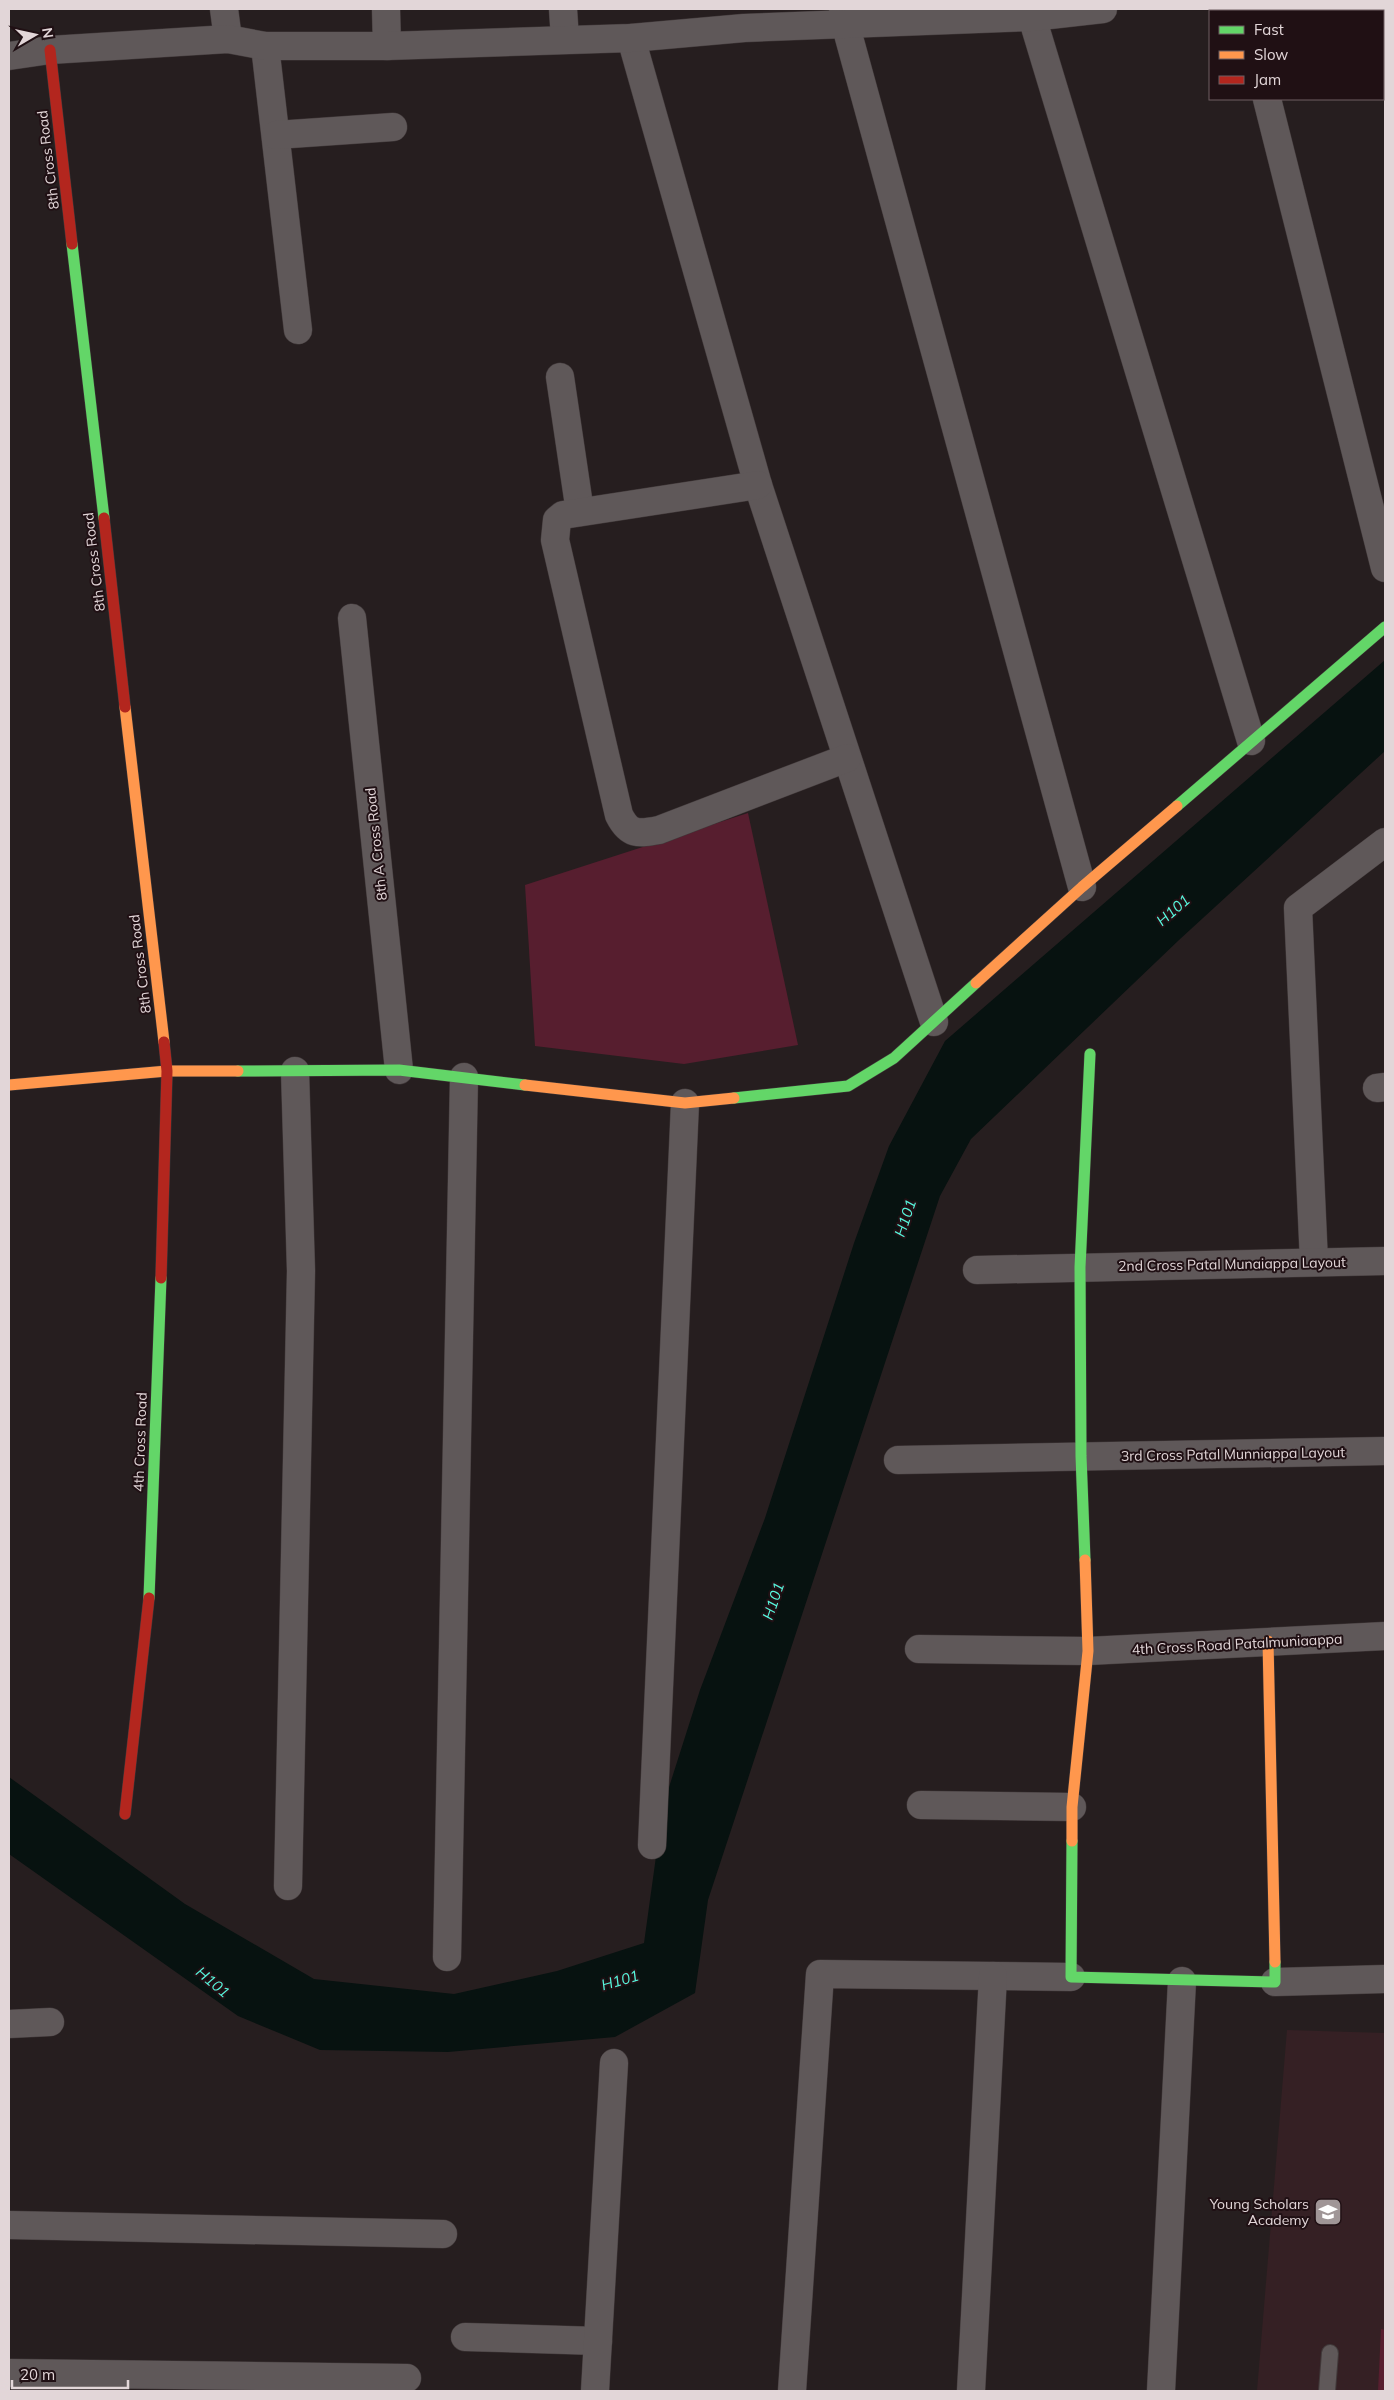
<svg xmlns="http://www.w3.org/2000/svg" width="1394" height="2400" font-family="Mulish,sans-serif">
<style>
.built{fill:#352024}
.green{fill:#571e2f}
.water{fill:#071210}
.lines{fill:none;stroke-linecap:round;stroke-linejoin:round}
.lane-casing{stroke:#41393a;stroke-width:18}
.street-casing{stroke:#41393a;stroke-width:29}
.fast-casing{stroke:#41393a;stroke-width:12}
.slow-casing{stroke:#41393a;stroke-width:12}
.jam-casing{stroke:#41393a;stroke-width:12}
.lane{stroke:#5f5859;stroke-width:16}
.street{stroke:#5f5859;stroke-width:28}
.fast{stroke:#63d668;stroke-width:11}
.slow{stroke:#ff974d;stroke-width:11}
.jam{stroke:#b3261e;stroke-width:11}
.labels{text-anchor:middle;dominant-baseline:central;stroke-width:4;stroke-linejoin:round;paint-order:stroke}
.street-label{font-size:14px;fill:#e2d6d8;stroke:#201014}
.poi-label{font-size:14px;fill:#e2d6d8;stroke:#201014;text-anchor:end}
.water-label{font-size:15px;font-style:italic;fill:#57f6dd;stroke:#201014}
</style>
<rect width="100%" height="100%" fill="#261e1f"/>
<polygon class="built" points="1287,2030 1385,2033 1385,2391 1257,2391"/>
<g class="green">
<polygon points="748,813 798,1045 684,1064 535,1046 525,885"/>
<polygon points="1381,2329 1385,2330 1385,2391 1378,2391"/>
</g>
<polygon class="water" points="1385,660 1385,751 1179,940 971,1139 940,1196 708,1900 695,1993 615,2037 448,2052 320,2050 238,2016 9,1854 9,1777 185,1904 314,1979 454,1994 557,1971 644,1943 663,1806 700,1690 765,1518 854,1243 889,1146 945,1041"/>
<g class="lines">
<g class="lane-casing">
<polyline id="lane" points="1327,2391 1330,2353"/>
</g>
<g class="street-casing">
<g id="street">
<polyline points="224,9 228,39"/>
<polyline points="386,9 387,46"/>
<polyline points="563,9 565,39"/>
<polyline points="843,9 845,23 1082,887"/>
<polyline points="1244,9 1245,11"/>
<polyline points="1032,17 1251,741"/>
<polyline points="631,38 758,485 934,1022"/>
<polyline points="265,46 298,330"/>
<polyline points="9,56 50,50 228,39 265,46 387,46 631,38 744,28 1032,17 1103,9"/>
<polyline points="1267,99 1385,568"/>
<polyline points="276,135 393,127"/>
<polyline points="560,377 580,512"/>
<path d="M758 485 563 515 557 520 555 540 619 815C629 835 638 834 659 830L847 758"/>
<polyline points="352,618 399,1070"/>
<polyline points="1377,1088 1385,1087"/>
<polyline points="1314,1262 1298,908 1385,842"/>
<polyline points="977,1270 1385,1261"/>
<polyline points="898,1460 1385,1451"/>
<polyline points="919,1649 1088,1651 1385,1636"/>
<polyline points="921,1805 1072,1807"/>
<polyline points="652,1845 685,1103"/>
<polyline points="288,1886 301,1271 295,1071"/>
<polyline points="447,1957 464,1077"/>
<polyline points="1275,1982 1385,1979"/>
<polyline points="9,2024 50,2022"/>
<polyline points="9,2225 443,2234"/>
<polyline points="465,2337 598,2341"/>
<polyline points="9,2373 407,2378"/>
<polyline points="595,2391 614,2063"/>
<polyline points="792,2391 820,1974 1071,1977"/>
<polyline points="971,2391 993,1976"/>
<polyline points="1161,2391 1182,1981"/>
</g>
</g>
<g class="fast-casing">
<g id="fast">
<polyline points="72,244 104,518"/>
<polyline points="1177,806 1385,627"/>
<polyline points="238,1071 399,1070 525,1085"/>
<polyline points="734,1098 848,1086 894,1058 976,983"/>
<polyline points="1085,1560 1081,1456 1080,1267 1090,1054"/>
<polyline points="149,1598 161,1278"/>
<polyline points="1072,1841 1071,1977 1275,1982 1275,1962"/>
</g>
</g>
<g class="slow-casing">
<g id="slow">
<polyline points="125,707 164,1042"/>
<polyline points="976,983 1082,887 1177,806"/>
<polyline points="9,1085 167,1071 238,1071"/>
<polyline points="525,1085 685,1103 734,1098"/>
<polyline points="1268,1641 1275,1962"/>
<polyline points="1072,1841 1072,1807 1088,1651 1085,1560"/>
</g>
</g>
<g class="jam-casing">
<g id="jam">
<polyline points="50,50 72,244"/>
<polyline points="104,518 125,707"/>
<polyline points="161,1278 167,1071 164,1042"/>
<polyline points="125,1814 149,1598"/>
</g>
</g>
<use href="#lane" class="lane"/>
<use href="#street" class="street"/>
<use href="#fast" class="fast"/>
<use href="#slow" class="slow"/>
<use href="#jam" class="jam"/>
</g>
<defs>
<g id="school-square" transform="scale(1.4375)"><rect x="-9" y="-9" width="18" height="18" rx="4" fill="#a09697" stroke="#201014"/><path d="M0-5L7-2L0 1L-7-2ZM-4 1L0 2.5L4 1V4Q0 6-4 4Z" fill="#fff"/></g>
</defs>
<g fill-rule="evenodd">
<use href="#school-square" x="1328" y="2212"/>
</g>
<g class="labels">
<g class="street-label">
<text transform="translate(48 160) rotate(-97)">8th Cross Road</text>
<text transform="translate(94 562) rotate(-97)">8th Cross Road</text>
<text transform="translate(376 844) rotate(-96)">8th A Cross Road</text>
<text transform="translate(140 964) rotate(-97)">8th Cross Road</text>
<text transform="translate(1232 1264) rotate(-1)">2nd Cross Patal Munaiappa Layout</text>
<text transform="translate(140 1442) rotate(-88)">4th Cross Road</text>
<text transform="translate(1233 1454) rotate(-1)">3rd Cross Patal Munniappa Layout</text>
<text transform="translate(1237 1644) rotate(-3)">4th Cross Road Patalmuniaappa</text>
</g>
<g class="poi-label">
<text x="1309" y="2204">Young Scholars<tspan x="1309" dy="16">Academy</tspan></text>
</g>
<g class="water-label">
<text transform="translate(1173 910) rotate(-41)">H101</text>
<text transform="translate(905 1218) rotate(-71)">H101</text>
<text transform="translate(773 1601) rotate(-71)">H101</text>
<text transform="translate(620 1980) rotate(-16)">H101</text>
<text transform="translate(213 1982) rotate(40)">H101</text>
</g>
</g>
<rect width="1394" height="2400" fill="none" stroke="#e2d6d8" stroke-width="20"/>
<rect x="1209" y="10" width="175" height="90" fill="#201014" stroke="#6e5f62"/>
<rect x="1219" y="26" width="25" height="8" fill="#63d668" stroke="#6e5f62"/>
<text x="1254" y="35" font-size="15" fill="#e2d6d8">Fast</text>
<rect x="1219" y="51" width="25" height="8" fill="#ff974d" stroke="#6e5f62"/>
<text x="1254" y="60" font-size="15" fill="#e2d6d8">Slow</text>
<rect x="1219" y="76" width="25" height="8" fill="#b3261e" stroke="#6e5f62"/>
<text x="1254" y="85" font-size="15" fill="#e2d6d8">Jam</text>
<g transform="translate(35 35) rotate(81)" stroke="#201014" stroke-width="4" paint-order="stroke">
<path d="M0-4L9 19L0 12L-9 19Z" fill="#e2d6d8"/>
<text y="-8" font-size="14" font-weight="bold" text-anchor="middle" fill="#e2d6d8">N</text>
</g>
<path d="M12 2380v8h116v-8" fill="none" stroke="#e2d6d8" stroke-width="2.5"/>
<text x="20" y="2380" font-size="15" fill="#e2d6d8" stroke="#201014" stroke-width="4" paint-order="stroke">20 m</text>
</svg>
